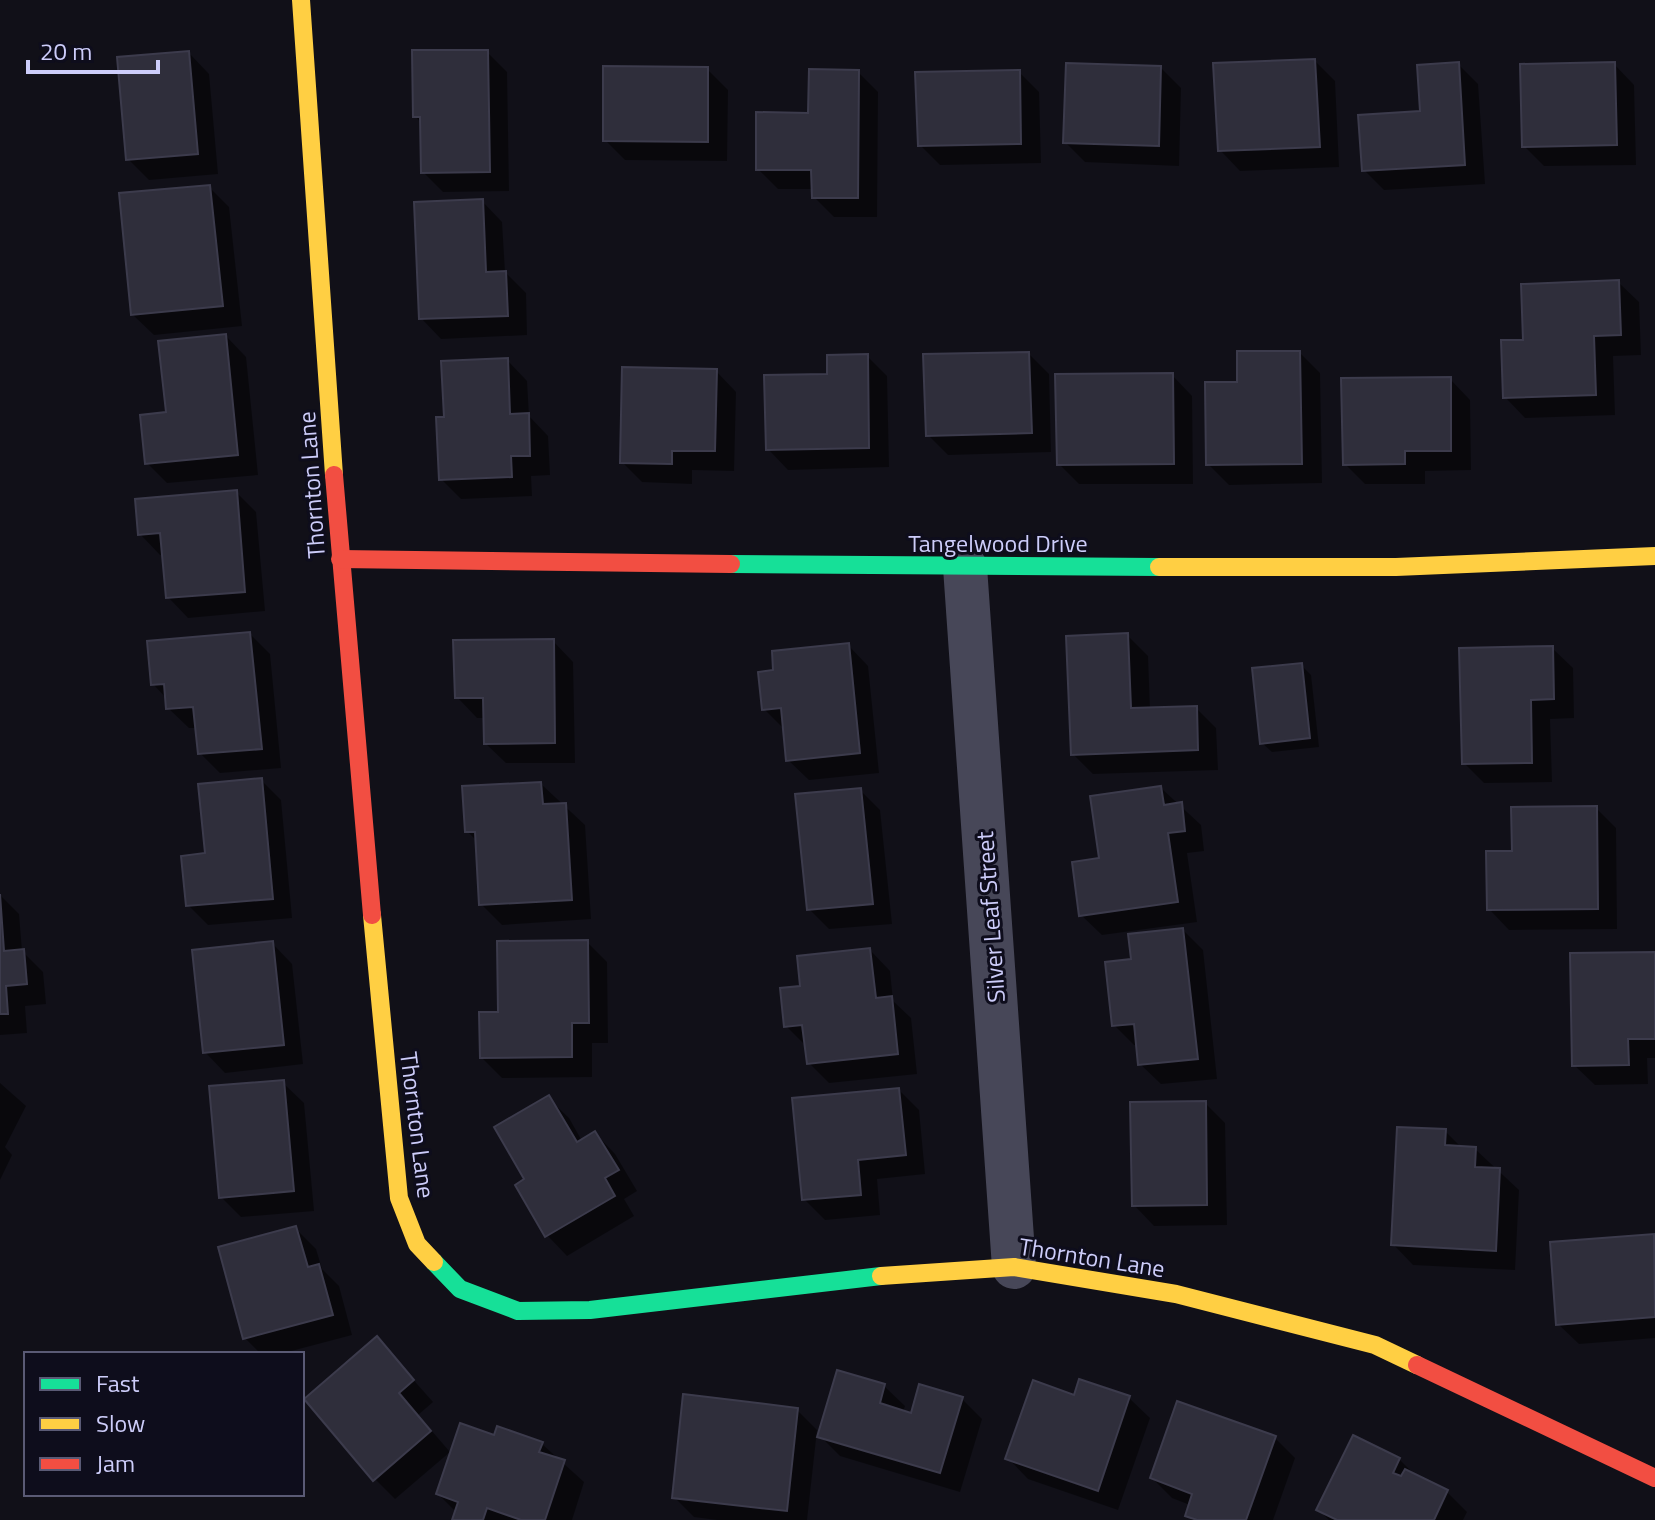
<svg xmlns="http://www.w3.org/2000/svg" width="1655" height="1520" font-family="'Titillium Web',sans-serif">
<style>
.shadow{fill:#0007}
.building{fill:#2f2e3b;stroke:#3c3b4c;stroke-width:2}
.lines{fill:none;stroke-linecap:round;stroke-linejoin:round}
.street{stroke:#474758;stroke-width:44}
.fast{stroke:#16e098;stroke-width:18}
.slow{stroke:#ffcf43;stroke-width:18}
.jam{stroke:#f24e42;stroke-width:18}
.labels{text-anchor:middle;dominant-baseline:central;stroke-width:6;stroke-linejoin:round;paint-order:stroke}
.street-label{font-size:24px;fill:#cdcdfa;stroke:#0e0d1c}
</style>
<rect width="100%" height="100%" fill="#111018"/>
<g class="shadow">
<polygon points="487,52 507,72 509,191 443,192 423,172 422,124 415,116"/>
<polygon points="189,53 209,74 218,174 149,180 128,159"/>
<polygon points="1315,61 1335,81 1339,167 1240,171 1220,150"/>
<polygon points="1458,64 1478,84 1485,184 1384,190 1364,170 1422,113"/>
<polygon points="1614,64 1634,85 1636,165 1544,166 1524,146"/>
<polygon points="1161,68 1181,88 1179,166 1085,162 1065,142"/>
<polygon points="707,69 728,90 727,161 625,160 605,140"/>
<polygon points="858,72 878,92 877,217 834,217 814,197 813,189 778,189 758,169 810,115"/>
<polygon points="1019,72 1039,92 1041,163 940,165 920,145"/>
<polygon points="209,187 229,207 242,326 154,335 133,315"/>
<polygon points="482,201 502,222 505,272 526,293 527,335 441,339 421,318"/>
<polygon points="1618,282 1639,302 1641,355 1613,356 1615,415 1525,418 1505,397 1525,342"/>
<polygon points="226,336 246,357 258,475 167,483 147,463 168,414"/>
<polygon points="1300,353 1320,373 1322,483 1229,485 1208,464"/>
<polygon points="1029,354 1049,374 1051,452 948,455 928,435"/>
<polygon points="867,356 887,376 889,467 788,470 768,449 829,376"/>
<polygon points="507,360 527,381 529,416 548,436 550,475 531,476 532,496 461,499 441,479 446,419"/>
<polygon points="716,371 736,392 734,471 692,470 692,484 642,482 622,462"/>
<polygon points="1172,375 1192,396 1193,484 1079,484 1059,464"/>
<polygon points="1450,379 1470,400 1471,470 1425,471 1425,484 1365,484 1345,464"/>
<polygon points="236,492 256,512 265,611 188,618 168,597 164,554 160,555 140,534"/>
<polygon points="250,634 270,654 281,768 220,773 200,753 198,728 189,728 168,708 167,699 153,684"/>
<polygon points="1127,635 1148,656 1150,710 1196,708 1216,728 1218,770 1093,774 1073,754"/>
<polygon points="553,641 573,662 575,763 506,763 485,743 485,718 477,718 457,697"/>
<polygon points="848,645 868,666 879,773 809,780 788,760 784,729 764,709 775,672"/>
<polygon points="1552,648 1573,668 1574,718 1550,719 1552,782 1484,783 1464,763"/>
<polygon points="1301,665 1311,675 1319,747 1272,752 1262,743"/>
<polygon points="261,780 281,800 292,918 208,925 188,905 207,855"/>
<polygon points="541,784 585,825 591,919 502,925 481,904 478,842 467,831"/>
<polygon points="1161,788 1201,825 1204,851 1187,853 1197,922 1102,935 1081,915 1101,860"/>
<polygon points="860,790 880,810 892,924 829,929 809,909"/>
<polygon points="1596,808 1616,828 1617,929 1509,930 1489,909"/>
<polygon points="0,895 19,914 22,951 43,972 46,1004 25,1006 27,1033 0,1035"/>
<polygon points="1183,930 1203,950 1217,1079 1161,1084 1140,1064 1138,1045 1134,1045 1114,1025 1133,961"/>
<polygon points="587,942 607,962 608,1043 592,1043 592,1077 502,1078 482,1058 500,1014"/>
<polygon points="272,943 292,964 303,1064 225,1073 205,1052"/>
<polygon points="870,950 890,971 893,1001 911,1018 917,1074 829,1083 809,1063 807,1047 786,1026 802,988"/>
<polygon points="1655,954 1655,1058 1647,1058 1648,1084 1595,1085 1574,1065"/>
<polygon points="0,1083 26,1106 5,1147 12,1155 0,1180"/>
<polygon points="283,1083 304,1103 314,1211 241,1217 221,1197"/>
<polygon points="899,1090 919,1110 925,1174 877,1179 880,1215 825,1220 804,1199"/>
<polygon points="548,1098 569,1118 582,1141 595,1133 615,1154 637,1191 624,1199 634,1216 567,1256 547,1235 527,1180"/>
<polygon points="1205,1103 1225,1123 1227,1225 1154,1226 1134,1205"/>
<polygon points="1445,1131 1462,1148 1475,1149 1519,1190 1515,1270 1413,1265 1393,1244"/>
<polygon points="296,1229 316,1249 322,1269 339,1286 352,1335 280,1354 261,1354 245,1338"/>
<polygon points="1653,1236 1655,1238 1655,1338 1579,1344 1558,1324"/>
<polygon points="377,1339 433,1402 418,1415 450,1452 395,1499 375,1479"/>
<polygon points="884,1386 905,1406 903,1412 912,1415 962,1399 982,1419 960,1492 840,1456 820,1436"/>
<polygon points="1075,1397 1129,1398 1150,1418 1118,1510 1028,1479 1008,1458"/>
<polygon points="797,1410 817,1430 807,1520 717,1520 694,1517 674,1497"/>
<polygon points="495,1437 542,1444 584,1482 572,1520 454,1520 457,1513 438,1494"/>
<polygon points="1275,1438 1295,1458 1273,1520 1192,1520 1187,1515 1190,1505 1172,1498 1152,1478"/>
<polygon points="1399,1459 1417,1477 1447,1492 1467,1512 1463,1520 1329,1520 1319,1510"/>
</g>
<g class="building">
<polygon points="412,50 488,50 490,172 421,173 420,117 413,117"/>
<polygon points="189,51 198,154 126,160 117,57"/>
<polygon points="1315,59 1320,147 1218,151 1213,63"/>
<polygon points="1459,62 1465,165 1362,171 1358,115 1420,111 1417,65"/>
<polygon points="1615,62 1617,145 1522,147 1520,64"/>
<polygon points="1066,63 1161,66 1159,146 1063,143"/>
<polygon points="603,66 708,67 708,142 603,141"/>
<polygon points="809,69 859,70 858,198 812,198 811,170 756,170 756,112 808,113"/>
<polygon points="1020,70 1021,144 918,146 915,72"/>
<polygon points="210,185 223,306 131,315 119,193"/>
<polygon points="483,199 486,272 506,271 508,316 419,319 414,202"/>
<polygon points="1619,280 1621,335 1594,336 1596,395 1503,398 1501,340 1523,340 1521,284"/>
<polygon points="226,334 238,455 145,464 140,415 166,412 158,341"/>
<polygon points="1237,351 1300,351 1302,464 1206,465 1205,382 1237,382"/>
<polygon points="1029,352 1032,433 926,436 923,354"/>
<polygon points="868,354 869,448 766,450 764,375 827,374 827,355"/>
<polygon points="508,358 510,414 529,413 530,456 511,456 512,477 439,480 436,417 444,417 441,361"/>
<polygon points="622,367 717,369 715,451 672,451 672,464 620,463"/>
<polygon points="1173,373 1174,464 1057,465 1055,374"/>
<polygon points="1451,377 1451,451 1405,451 1405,464 1343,465 1341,378"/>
<polygon points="237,490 245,592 166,598 160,533 138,535 135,499"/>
<polygon points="250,632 262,749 198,754 193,707 166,709 164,684 151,685 147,641"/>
<polygon points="1128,633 1131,708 1197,706 1198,750 1071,755 1066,636"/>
<polygon points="554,639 555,743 484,744 483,698 455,698 453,640"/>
<polygon points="849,643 860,753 786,761 781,708 762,710 758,672 773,670 772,651"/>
<polygon points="1553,646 1554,699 1531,700 1532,763 1462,764 1459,648"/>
<polygon points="1302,663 1310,738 1260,744 1252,668"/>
<polygon points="262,778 273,899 186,906 181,856 205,853 198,784"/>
<polygon points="541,782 543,804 566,803 572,900 479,905 475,832 465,832 462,786"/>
<polygon points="1161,786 1164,805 1182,802 1185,831 1168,833 1178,902 1079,916 1072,862 1099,858 1090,796"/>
<polygon points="861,788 873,904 807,910 795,794"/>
<polygon points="1597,806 1598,909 1487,910 1486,851 1512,851 1511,807"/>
<polygon points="0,894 4,951 24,949 27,984 6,986 8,1014 0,1014"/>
<polygon points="1183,928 1198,1059 1138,1065 1134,1024 1112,1026 1105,962 1131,959 1128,934"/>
<polygon points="588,940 589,1023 572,1023 572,1057 480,1058 479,1012 498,1012 497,941"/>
<polygon points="273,941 284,1045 203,1053 192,950"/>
<polygon points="870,948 876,998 892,996 898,1054 807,1064 802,1025 784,1027 780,988 800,986 797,956"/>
<polygon points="1655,952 1655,1039 1628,1039 1629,1065 1572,1066 1570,953"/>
<polygon points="284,1080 294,1191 219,1198 209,1086"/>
<polygon points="899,1088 906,1155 858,1160 861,1195 802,1200 792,1098"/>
<polygon points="549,1095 577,1142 595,1131 619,1170 605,1178 615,1196 545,1237 515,1185 524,1179 494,1127"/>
<polygon points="1206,1101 1207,1205 1132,1206 1130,1102"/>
<polygon points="1397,1127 1446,1129 1445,1145 1476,1147 1475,1167 1500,1168 1496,1251 1391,1245"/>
<polygon points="296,1226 308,1267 319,1264 333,1315 243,1339 218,1247"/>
<polygon points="1654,1234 1655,1317 1556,1325 1550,1242"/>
<polygon points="377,1336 414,1380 399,1393 431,1431 373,1481 304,1399"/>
<polygon points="837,1370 885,1384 880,1403 911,1413 919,1384 963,1397 940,1473 817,1437"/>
<polygon points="1079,1379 1130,1396 1098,1491 1005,1459 1033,1380 1074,1395"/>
<polygon points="683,1394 798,1408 787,1511 672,1498"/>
<polygon points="1177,1401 1276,1436 1246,1520 1197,1520 1185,1516 1192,1494 1150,1478"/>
<polygon points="460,1423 494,1435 497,1426 543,1442 539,1452 565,1460 545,1520 521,1520 487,1508 483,1520 452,1520 458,1502 436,1494"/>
<polygon points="1353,1435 1400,1458 1393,1473 1401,1476 1405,1469 1448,1490 1434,1520 1337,1520 1316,1510"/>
</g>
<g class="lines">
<polyline class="street" points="965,567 1014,1267"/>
<g class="fast">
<polyline points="731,564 1159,567"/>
<polyline points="434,1262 460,1289 518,1311 590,1310 881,1276"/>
</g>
<g class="slow">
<polyline points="301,0 334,475"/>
<polyline points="1159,567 1396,567 1655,556"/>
<polyline points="372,915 399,1198 417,1244 434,1262"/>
<polyline points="881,1276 1014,1267 1176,1294 1375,1345 1417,1365"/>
</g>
<g class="jam">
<polyline points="334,475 372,915"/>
<polyline points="340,559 731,564"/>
<polyline points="1417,1365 1655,1478"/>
</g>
</g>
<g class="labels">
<g class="street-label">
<text transform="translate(311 485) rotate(-94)">Thornton Lane</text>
<text x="998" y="543">Tangelwood Drive</text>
<text transform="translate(990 917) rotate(-94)">Silver Leaf Street</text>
<text transform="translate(418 1125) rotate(83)">Thornton Lane</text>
<text transform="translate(1092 1257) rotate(9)">Thornton Lane</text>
</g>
</g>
<rect x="24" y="1352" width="280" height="144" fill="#0e0d1c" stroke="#5a5a75" stroke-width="2"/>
<rect x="40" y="1378" width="40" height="12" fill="#16e098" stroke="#5a5a75" stroke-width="2"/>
<text x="96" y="1392" font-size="24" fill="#cdcdfa">Fast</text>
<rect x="40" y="1418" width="40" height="12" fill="#ffcf43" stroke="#5a5a75" stroke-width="2"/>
<text x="96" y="1432" font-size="24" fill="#cdcdfa">Slow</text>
<rect x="40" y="1458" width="40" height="12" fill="#f24e42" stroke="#5a5a75" stroke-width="2"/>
<text x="96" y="1472" font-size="24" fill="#cdcdfa">Jam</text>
<path d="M28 60v12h130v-12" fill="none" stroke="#cdcdfa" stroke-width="4"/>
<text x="40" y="60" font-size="24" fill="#cdcdfa" stroke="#0e0d1c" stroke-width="6" paint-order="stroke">20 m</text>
</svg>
